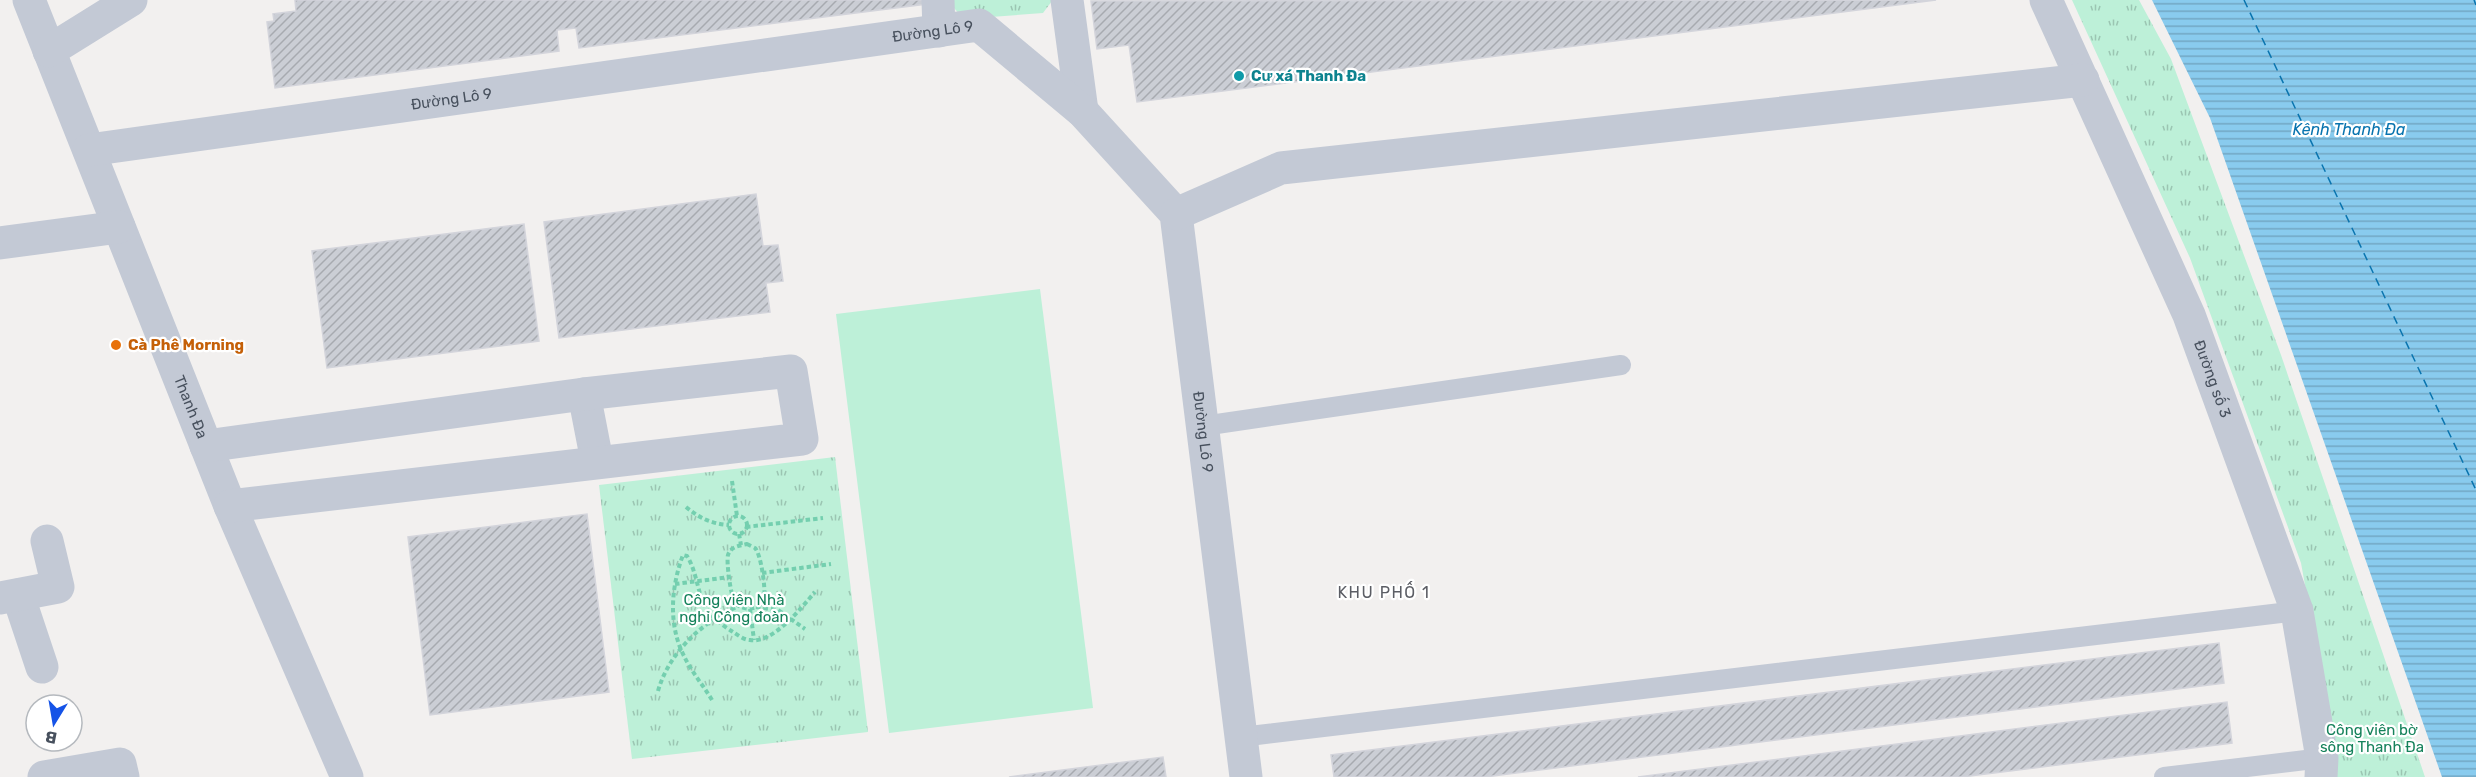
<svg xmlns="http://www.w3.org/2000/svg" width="2476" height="777" font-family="Rubik,sans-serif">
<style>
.grass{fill:#bdf0d8}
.park{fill:url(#park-tufts)}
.water{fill:url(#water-rules)}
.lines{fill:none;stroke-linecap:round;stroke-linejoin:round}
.ferry{stroke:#0974af;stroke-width:1.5;stroke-dasharray:8 6;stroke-linecap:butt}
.building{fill:url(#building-hatch);stroke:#d3d4db;stroke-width:1.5}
.path{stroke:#74cfaf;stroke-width:4;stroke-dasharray:4.5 3;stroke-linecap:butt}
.lane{stroke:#c3c9d5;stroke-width:20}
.street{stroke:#c3c9d5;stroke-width:33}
.culture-dot{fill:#0f9aa8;stroke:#fff;stroke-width:2}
.food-dot{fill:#e8710a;stroke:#fff;stroke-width:2}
.labels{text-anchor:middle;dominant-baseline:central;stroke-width:4.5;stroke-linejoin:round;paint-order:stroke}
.street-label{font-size:15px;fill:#47505d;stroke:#fff}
.culture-label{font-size:15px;font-weight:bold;fill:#0d838f;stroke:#fff;text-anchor:start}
.food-label{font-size:15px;font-weight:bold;fill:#c56008;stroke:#fff;text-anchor:start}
.park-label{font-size:15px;fill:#15825b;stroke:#fff}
.water-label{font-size:16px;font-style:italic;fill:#0974af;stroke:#fff}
.neighbourhood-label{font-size:16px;letter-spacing:1.5px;fill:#5c5e65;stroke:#fff}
</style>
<defs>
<pattern id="park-tufts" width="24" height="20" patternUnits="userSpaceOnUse" patternTransform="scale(1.5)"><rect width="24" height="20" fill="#bdf0d8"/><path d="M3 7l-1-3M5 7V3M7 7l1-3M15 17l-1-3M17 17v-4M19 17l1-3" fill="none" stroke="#9bc5b2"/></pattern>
<pattern id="water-rules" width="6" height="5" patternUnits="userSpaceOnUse" patternTransform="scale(1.5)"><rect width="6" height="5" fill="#89cbee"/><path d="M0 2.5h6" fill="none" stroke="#72a7c4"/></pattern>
<pattern id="building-hatch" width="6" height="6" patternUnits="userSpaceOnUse" patternTransform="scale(1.5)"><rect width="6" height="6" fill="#cbced5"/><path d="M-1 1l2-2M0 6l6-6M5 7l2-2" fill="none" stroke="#a7aab0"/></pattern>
</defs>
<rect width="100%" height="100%" fill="#f2f0ef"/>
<polygon class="grass" points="1040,289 1093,708 889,733 836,314"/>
<g class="park">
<polygon points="953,0 1052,0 1052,1 1043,13 964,19 953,7"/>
<polygon points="2072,0 2139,0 2171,59 2281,355 2425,777 2336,777 2337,761 2301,563 2190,258"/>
<polygon points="835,457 868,732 632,759 599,485"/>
</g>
<polygon class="water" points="2152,0 2476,0 2476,777 2442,777 2210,118"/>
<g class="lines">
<g class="ferry">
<polyline points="2244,0 2476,490"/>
<polyline points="2474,0 2476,5"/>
</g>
</g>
<g class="building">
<polygon points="295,0 927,0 927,4 579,48 576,28 557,30 559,51 275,88 267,22 274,21 273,14 296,11"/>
<polygon points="1936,0 1137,102 1129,45 1097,49 1091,1"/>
<polygon points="756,194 763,246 778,245 783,281 766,283 770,312 559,338 544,222"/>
<polygon points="524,224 539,341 327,368 312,251"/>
<polygon points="587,514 609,692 430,715 408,537"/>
<polygon points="2219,643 2224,683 1485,777 1334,777 1331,755"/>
<polygon points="2227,702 2232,743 1962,777 1638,777"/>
<polygon points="1163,757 1166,777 1009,777"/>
</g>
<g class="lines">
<g class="path">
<polyline points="732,481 737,516"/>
<path d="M686 507C699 518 712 524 729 525"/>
<circle cx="738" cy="525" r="9"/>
<polyline points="746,527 823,518"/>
<polyline points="739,534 741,545"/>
<path d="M747 544C749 545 753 547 755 548 761 554 766 590 764 598 761 611 741 612 734 601 731 595 726 562 728 555 731 546 739 546 747 544Z"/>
<polyline points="762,573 831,564"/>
<polyline points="675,584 730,577"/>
<polyline points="756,607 778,610 805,629"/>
<polyline points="750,609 754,640"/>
<path d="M658 691C669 652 703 621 739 606"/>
<path d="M712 700C703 685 691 671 684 656 668 625 671 587 683 555L687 556C697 572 697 592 706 608 710 617 725 627 733 632 738 635 744 640 750 640 773 644 801 608 815 592"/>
</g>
<g class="lane">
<polyline points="1203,426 1621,365"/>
<polyline points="1241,737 2297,611"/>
<polyline points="2164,777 2322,758"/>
</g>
<g class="street">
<path id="s1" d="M29 0 230 506 347 777"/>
<polyline points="938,0 939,31"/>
<polyline points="1067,0 1082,111"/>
<path id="s2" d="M2046 0 2189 315 2297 611 2322 758 2321 777"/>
<polyline points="49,51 131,0"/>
<path id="s3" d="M89 150 979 25 1082 111 1176 214 1246 777"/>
<polyline points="1176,214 1281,168 2083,80"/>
<polyline points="0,243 119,227"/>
<polyline points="584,394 597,461"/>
<polyline points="206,446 584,394 791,371 802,439 230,506"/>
<polyline points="18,595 42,667"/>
<polyline points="0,598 58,587 47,541"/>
<polyline points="44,777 120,764 123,777"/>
</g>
</g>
<circle class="culture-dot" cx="1239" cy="76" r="6"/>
<circle class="food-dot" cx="116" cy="345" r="6"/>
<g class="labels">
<g class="street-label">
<text stroke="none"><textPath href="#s3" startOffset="852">Đường Lô 9</textPath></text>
<text stroke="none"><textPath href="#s3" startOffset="366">Đường Lô 9</textPath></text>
<text stroke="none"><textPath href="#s2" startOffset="414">Đường số 3</textPath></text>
<text stroke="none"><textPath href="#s1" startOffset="438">Thanh Đa</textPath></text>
<text stroke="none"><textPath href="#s3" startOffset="1392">Đường Lô 9</textPath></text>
</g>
<g class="culture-label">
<text x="1251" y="76">Cư xá Thanh Đa</text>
</g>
<g class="food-label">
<text x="128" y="345">Cà Phê Morning</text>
</g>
<g class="park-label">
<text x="734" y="600">Công viên Nhà<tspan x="734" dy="17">nghỉ Công đoàn</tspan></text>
<text x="2372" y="730">Công viên bờ<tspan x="2372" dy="17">sông Thanh Đa</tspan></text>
</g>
<g class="water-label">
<text x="2349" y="129">Kênh Thanh Đa</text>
</g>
<g class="neighbourhood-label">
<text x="1384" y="592">KHU PHỐ 1</text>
</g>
</g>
<g transform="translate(54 723) rotate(191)"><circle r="28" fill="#ffffff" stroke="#b5b9be" stroke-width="1.5"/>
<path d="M0-4.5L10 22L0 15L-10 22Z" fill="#1553e7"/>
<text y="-9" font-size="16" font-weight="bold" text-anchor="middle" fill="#47505d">B</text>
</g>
</svg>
